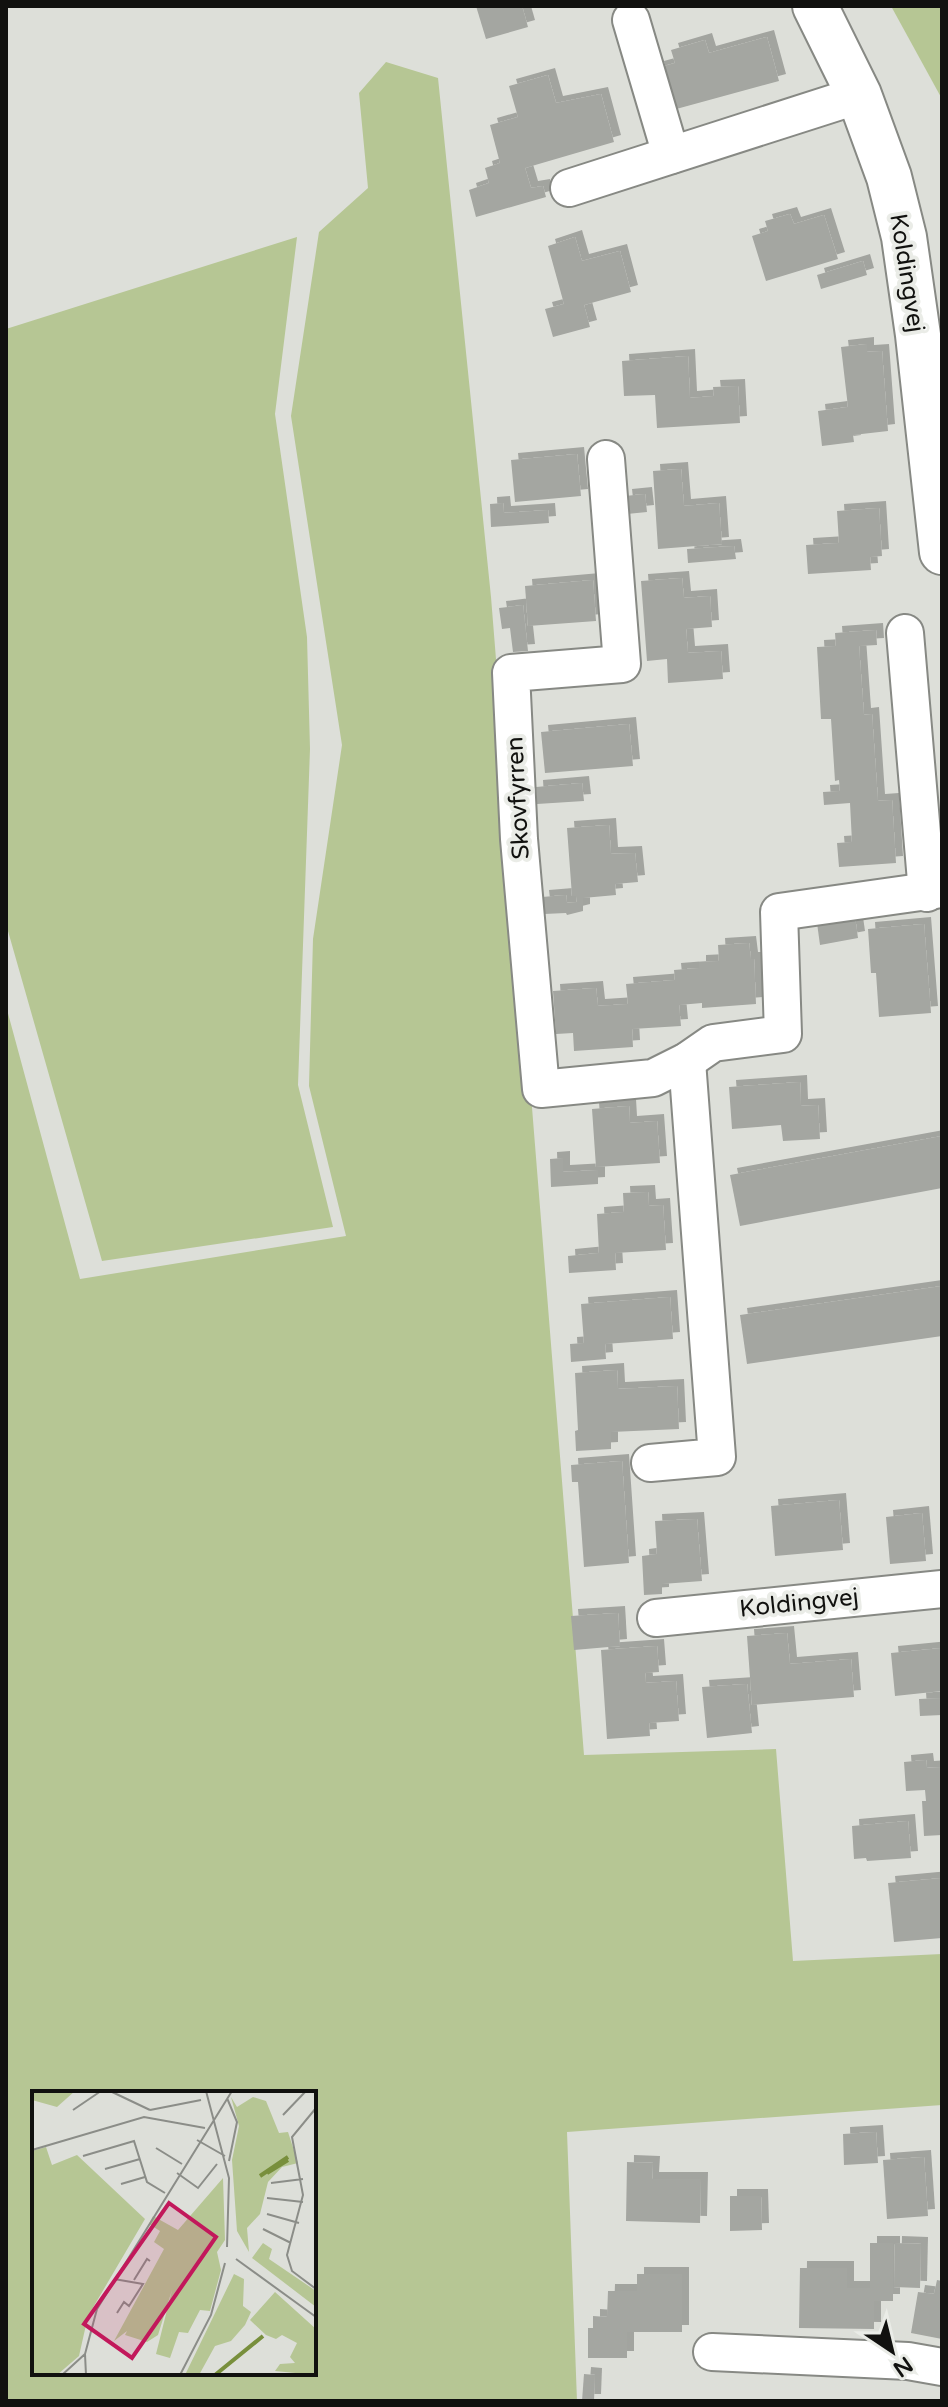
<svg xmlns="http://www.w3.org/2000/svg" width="948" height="2407" font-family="'Varela Round',sans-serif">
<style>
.green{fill:#b6c694;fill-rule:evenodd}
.building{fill:#a4a6a1;filter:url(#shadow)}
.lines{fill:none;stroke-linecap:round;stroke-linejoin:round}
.street-casing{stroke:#878984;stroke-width:40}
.secondary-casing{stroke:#878984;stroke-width:48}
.street{stroke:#fff;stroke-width:36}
.secondary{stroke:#fff;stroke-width:44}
.labels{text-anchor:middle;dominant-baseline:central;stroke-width:8;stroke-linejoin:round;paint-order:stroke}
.street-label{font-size:24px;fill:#11110f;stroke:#eaece7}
.inset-river{fill:none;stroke:#788f3c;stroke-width:4}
.inset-road{fill:none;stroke:#8b8d88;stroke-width:2}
.view{fill:#c2185b;fill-opacity:0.15;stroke:#c2185b;stroke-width:4}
.inset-edge{fill:none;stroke:#11110f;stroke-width:4}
</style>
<defs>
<filter id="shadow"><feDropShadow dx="7" dy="-7" stdDeviation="0" flood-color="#0004"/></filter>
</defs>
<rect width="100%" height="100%" fill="#dddfd9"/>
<g class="green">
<polygon points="891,6 942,6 942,99"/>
<path d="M386 62 438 78 491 597 584 1755 776 1749 793 1961 942 1954V2105L567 2132 577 2401H6V1006L80 1279 346 1236 309 1086 313 939 342 745 291 416 319 232 368 188 359 93ZM34 2093H314V2373H34Z"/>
<polygon points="297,237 275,414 307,637 310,749 298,1085 333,1227 102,1261 6,924 6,329"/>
</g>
<g class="building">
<polygon points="476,6 522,6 528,27 486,39"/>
<polygon points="767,37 779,81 669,111 657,68 675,63 671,50 705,40 709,53"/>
<polygon points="548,75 556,103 601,94 614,142 525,168 531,188 543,186 546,197 476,217 469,190 489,183 485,168 500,163 490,125 518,117 509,86"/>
<polygon points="790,214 794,224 824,215 838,259 766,281 752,236 768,231 765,221"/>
<polygon points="575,237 582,261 620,251 631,292 584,305 590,327 553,337 545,309 564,304 548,246"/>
<polygon points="863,261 867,275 821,289 817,275"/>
<polygon points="867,344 867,352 882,351 888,431 853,435 854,442 822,446 818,411 848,407 841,347"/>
<polygon points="688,356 690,398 714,396 713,387 738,386 740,423 657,428 655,395 624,396 622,361"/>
<polygon points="577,454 581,496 515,502 511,460"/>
<polygon points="681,469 684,506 719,503 722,544 658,549 653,471"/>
<polygon points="645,494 647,512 627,514 625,496"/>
<polygon points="503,503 504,513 548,510 549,523 491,527 490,504"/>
<polygon points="879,508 882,556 870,557 871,570 808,574 806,545 839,543 837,511"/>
<polygon points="734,546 736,559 688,563 687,549"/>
<polygon points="682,578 684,598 710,596 712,627 686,629 688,653 721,651 723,679 668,683 667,659 647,661 641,581"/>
<polygon points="593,580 596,621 528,626 525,586"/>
<polygon points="523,605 528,651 513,652 510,628 502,629 499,608"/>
<polygon points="876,630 877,645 859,646 864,715 872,714 878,801 892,800 896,863 839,867 837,843 852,842 850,803 824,805 823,792 840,791 839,780 835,781 831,719 821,719 817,647 836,646 835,633"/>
<polygon points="629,724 633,766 545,773 541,732"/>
<polygon points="582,783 584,801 537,804 536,787"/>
<polygon points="609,825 611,854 635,853 638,882 615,884 616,895 583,898 583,911 567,915 566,913 544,914 542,897 566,895 567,903 577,902 576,896 572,896 567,828"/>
<polygon points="855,917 858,938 820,945 817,923"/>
<polygon points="924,924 931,1013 879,1017 876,973 871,973 868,929"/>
<polygon points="749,943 751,959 754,959 756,1004 702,1008 702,1003 679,1005 681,1026 632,1029 633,1047 574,1051 573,1033 556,1034 553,991 596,988 598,1006 628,1004 626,984 675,980 674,970 699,968 699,962 719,961 718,945"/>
<polygon points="800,1082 801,1106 818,1105 820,1139 783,1141 781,1125 732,1129 729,1087"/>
<polygon points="629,1106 630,1123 657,1121 660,1163 596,1167 592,1109"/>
<polygon points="942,1136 942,1188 740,1226 730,1175"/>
<polygon points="563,1158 563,1172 598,1170 598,1184 551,1187 550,1159"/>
<polygon points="648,1192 649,1206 663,1205 666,1250 615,1253 616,1270 569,1273 568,1256 599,1253 597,1214 624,1212 623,1193"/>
<polygon points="942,1286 942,1336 747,1364 740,1315"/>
<polygon points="670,1297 673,1339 605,1344 606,1359 571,1362 570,1344 584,1343 581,1304"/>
<polygon points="617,1370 618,1389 677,1386 679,1429 611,1432 611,1449 576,1451 575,1431 578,1430 575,1373"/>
<polygon points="622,1461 629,1563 584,1567 578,1482 572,1482 571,1465"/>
<polygon points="839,1500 843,1550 775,1556 771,1506"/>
<polygon points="922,1513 926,1561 890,1564 886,1517"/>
<polygon points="697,1519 702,1581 662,1584 662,1594 644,1595 642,1556 657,1554 655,1521"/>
<polygon points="618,1613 620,1646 574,1650 571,1616"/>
<polygon points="787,1633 790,1664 851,1659 854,1697 752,1705 747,1636"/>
<polygon points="657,1646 659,1672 645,1673 646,1683 676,1681 679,1721 649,1723 650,1736 607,1739 601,1650"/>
<polygon points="942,1648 942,1691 895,1696 891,1653"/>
<polygon points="747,1684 752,1733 707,1738 702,1687"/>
<polygon points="942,1698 942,1715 920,1716 919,1699"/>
<polygon points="926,1760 927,1768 942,1767 942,1835 924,1836 922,1801 926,1801 925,1790 906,1791 904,1762"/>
<polygon points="908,1821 911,1858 867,1861 866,1858 854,1859 852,1826"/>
<polygon points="942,1878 942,1938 894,1942 888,1883"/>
<polygon points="876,2132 878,2163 844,2165 843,2134"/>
<polygon points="924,2157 928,2216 887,2219 883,2160"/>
<polygon points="627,2162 653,2163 652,2179 701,2179 700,2223 626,2221"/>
<polygon points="730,2196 761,2196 762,2230 730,2231"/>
<polygon points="870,2243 893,2243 893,2301 874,2301 874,2329 799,2328 800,2268 847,2268 847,2288 870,2288"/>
<polygon points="895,2243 921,2244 920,2288 894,2287"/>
<polygon points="637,2274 682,2274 682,2332 627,2332 627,2358 588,2358 588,2328 593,2328 593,2316 607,2317 608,2291 637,2291"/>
<polygon points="937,2280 942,2281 942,2339 911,2333 918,2292 934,2294"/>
<polygon points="584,2374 595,2375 594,2401 582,2401"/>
</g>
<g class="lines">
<g class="street-casing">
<g id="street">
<polyline points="631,20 671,155"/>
<polyline points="569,188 859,95"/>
<polyline points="606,459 622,664 511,673 519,839 541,1089 653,1078 687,1061 713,1043 783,1034 779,912 942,889"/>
<polyline points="905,633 927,893"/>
<polyline points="650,1463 717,1457 687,1061"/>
<polyline points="656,1618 942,1589"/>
<polyline points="712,2352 908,2361 942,2367"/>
</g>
</g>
<g class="secondary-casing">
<polyline id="secondary" points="815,6 859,95 889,177 904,237 918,335 942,552"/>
</g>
<use href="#street" class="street"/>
<use href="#secondary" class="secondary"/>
</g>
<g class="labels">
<g class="street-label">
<text transform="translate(907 273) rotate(81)">Koldingvej</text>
<text transform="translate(518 798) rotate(-93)">Skovfyrren</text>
<text transform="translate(799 1603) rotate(-6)">Koldingvej</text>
</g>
</g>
<g transform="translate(32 2091)">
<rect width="284" height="284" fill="#dddfd9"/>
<path d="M0 0H43L25 16 0 9ZM199 6 205 16 221 6 234 10 247 42 256 41 266 72 250 76 236 91 228 123 215 137 217 161 205 140 200 69 207 35ZM14 56 20 74 45 64 113 128 56 225 47 265 25 284H0V60ZM191 87 193 149 185 161 189 179 178 220 168 219 156 242 147 241 138 267 124 263 140 199 126 244 115 251 93 244 95 240 82 250 132 158 122 151 128 140 117 133 121 125 146 139ZM231 152 240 158 237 168 284 200V216L220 167ZM202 183 212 188 211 215 219 221 213 234 199 250 183 255 167 284H153ZM243 201 284 238V284L243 280 248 273 263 272 258 266 265 252 250 244 244 248 234 244 218 229Z" fill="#b6c694"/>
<path class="inset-river" d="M235 82 256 69M228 85 256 66M183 284 231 245"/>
<path class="inset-road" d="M78 0 118 19M174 0 197 87 195 156M195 7 205 31 197 70M284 17 260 46 271 104 255 164 260 180 284 198M41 19 69 0M118 19 169 9M251 24 274 0M165 49 193 65M124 57 150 73M0 59 112 26 173 37M51 65 102 50 115 91 133 102M73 78 108 68M145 82 166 97 185 73M239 92 271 88M89 93 113 86M235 107 271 111M235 123 267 132M231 138 259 152M204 168 284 226M82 188 111 193 97 215 92 211 85 222M102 189 115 168 118 170M30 284 53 263M54 284 53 263 65 218 200 0M148 284 179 224 193 172"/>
<path class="view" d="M137 112 184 146 100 267 52 233Z"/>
<rect width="284" height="284" class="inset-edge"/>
</g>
<rect width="948" height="2407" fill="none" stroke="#11110f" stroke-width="16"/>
<g transform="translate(892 2351) rotate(145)" stroke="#eaece7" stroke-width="6" paint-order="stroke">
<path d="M0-6L14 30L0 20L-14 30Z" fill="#11110f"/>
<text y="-12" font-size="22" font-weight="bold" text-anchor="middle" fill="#11110f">N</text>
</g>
</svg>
